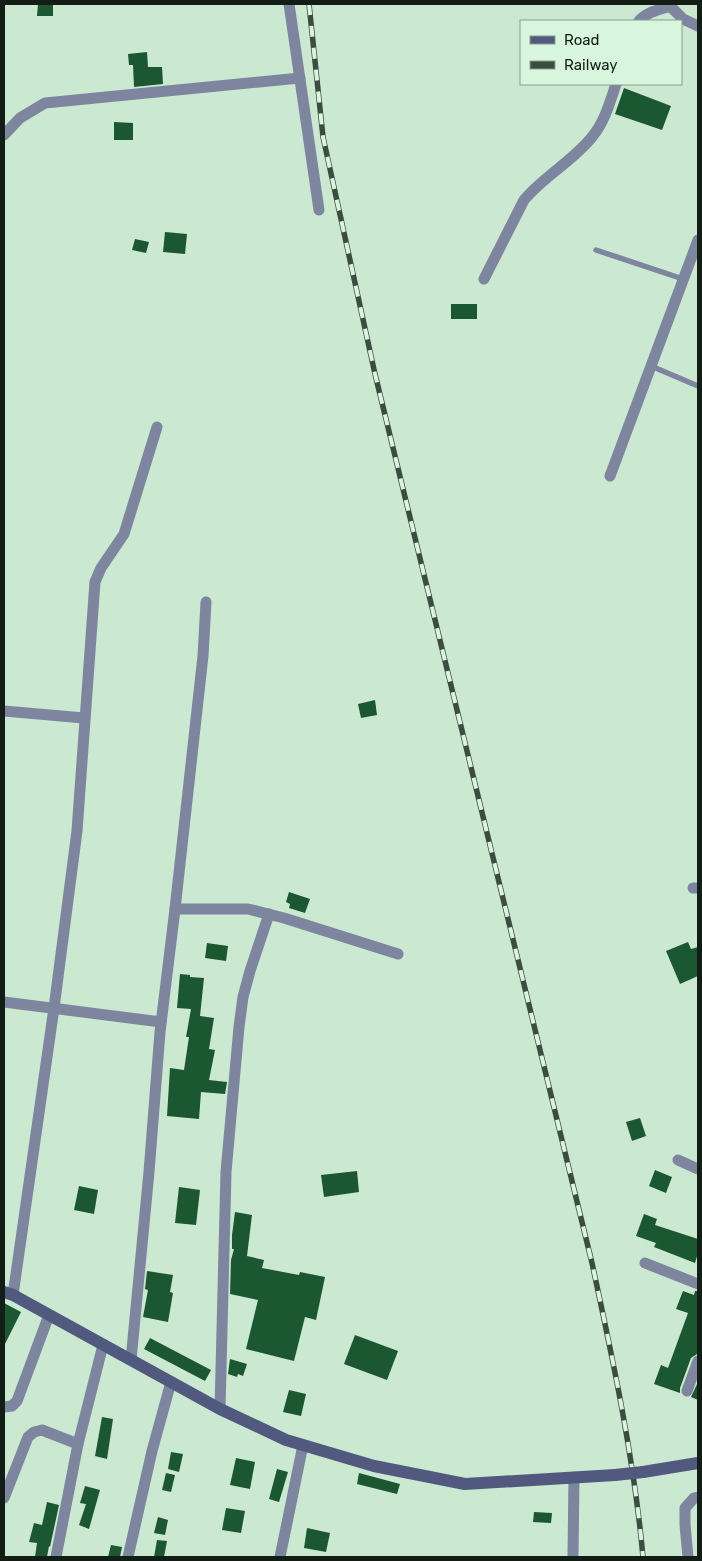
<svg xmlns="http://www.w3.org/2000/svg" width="702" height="1561" font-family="Rubik,sans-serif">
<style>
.building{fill:#1b5731}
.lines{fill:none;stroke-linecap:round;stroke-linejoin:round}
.lane{stroke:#7e859f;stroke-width:5.5}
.street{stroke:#7e859f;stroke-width:11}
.secondary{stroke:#515a7e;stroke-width:12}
.rail-casing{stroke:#3d4c40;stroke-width:5.5}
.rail{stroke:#d8f5de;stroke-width:4;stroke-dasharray:11;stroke-linecap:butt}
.secondary-bridge{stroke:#515a7e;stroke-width:12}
</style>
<rect width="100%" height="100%" fill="#cbe8d1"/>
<g class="building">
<polygon points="38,4 53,4 53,16 37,16"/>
<polygon points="147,52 148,67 162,67 163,84 134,87 133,65 129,65 128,54"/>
<polygon points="624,88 671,106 662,130 615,114"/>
<polygon points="114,122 133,123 133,140 114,140"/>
<polygon points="165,232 187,234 185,254 163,252"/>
<polygon points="135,239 149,242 146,253 132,250"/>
<rect x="451" y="304" width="26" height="15"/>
<polygon points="375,700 377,715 361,718 358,704"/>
<polygon points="289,892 310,899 305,913 289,908 290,904 286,902"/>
<polygon points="688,942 691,949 698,947 698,976 680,984 666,951"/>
<polygon points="207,943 228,946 226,961 205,958"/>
<polygon points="180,974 190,975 190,977 204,978 200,1016 214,1018 209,1049 215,1050 209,1080 227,1082 225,1094 201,1092 199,1119 167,1116 170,1068 184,1070 189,1037 186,1037 191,1009 177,1008"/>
<polygon points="640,1118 646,1136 632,1141 626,1122"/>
<polygon points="655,1170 672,1177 666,1193 649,1186"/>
<polygon points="357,1171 359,1192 324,1197 321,1175"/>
<polygon points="79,1186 98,1190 94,1214 74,1210"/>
<polygon points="179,1187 200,1190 196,1225 175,1223"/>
<polygon points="235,1212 252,1215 247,1256 264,1260 262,1268 299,1275 300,1272 325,1277 316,1320 305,1317 294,1361 246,1349 258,1300 230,1294 231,1260 234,1249 232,1249 232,1235"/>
<polygon points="644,1214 657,1219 655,1225 698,1239 698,1253 695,1263 654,1247 656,1243 636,1236"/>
<polygon points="147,1271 173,1275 170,1292 173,1293 168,1322 143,1317 148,1290 145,1289"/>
<polygon points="683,1291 694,1295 695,1291 698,1291 698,1349 697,1354 691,1358 680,1388 680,1393 654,1384 661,1365 668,1368 688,1313 676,1309"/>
<polygon points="4,1303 21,1312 4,1346"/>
<polygon points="355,1335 398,1351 387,1380 344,1364"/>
<polygon points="150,1338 211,1370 205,1381 144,1349"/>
<polygon points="230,1359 247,1364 243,1376 238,1374 237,1377 228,1374"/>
<polygon points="698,1382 698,1400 691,1397"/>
<polygon points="289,1390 306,1394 301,1416 283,1412"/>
<polygon points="102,1417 113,1419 107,1459 95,1456"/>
<polygon points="171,1452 183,1454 179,1472 168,1469"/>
<polygon points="236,1458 255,1462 250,1489 230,1485"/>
<polygon points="277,1469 288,1472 279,1502 269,1499"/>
<polygon points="166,1473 175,1475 171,1492 162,1490"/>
<polygon points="359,1473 400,1484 397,1494 357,1484"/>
<polygon points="85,1486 100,1490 89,1529 79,1525 86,1504 80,1503"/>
<polygon points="47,1502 59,1505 50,1547 49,1546 47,1557 35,1557 37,1543 29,1542 34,1523 42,1525"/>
<polygon points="226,1508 245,1511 241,1533 222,1530"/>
<polygon points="534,1512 552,1513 551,1523 533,1522"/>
<polygon points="158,1517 168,1520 165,1535 154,1533"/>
<polygon points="307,1528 330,1533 326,1552 304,1548"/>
<polygon points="157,1540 167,1541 164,1557 154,1557"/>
<polygon points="111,1545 122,1547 120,1557 108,1557"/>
</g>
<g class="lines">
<g class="lane">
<polyline points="596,250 683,279"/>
<polyline points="651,366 698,386"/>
</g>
<g class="street">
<polyline points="289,4 319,210"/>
<polyline points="670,4 670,6 683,19 698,26"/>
<path d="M639 21C646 12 659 10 670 6"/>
<polyline points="4,135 20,118 45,103 300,78"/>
<path d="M484 279 524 200C544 176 573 161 592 137 605 121 610 102 616 84"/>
<polyline points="610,476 698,240"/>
<polyline points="4,711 84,718"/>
<polyline points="693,888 698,888"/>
<polyline points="175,909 248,909 284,918 398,954"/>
<polyline points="4,1002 161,1022"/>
<polyline points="678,1160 698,1169"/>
<polyline points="645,1263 698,1284"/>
<polyline points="13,1295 54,1008 77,831 95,582 101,568 124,534 157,427"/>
<polyline points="131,1360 149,1172 160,1032 175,909 203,656 206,602"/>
<polyline points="687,1391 698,1361"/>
<polyline points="4,1407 12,1406 17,1401 49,1315"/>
<polyline points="220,1409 226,1172 239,1027 243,997 250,971 269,914"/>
<polyline points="4,1498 28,1437 34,1432 42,1430 78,1444"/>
<polyline points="56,1557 78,1444 103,1345"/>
<polyline points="128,1557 152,1451 171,1382"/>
<polyline points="280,1557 303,1445"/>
<polyline points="573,1557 574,1477"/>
<polyline points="688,1557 685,1525 685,1508 694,1498 698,1497"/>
</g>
<g class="secondary">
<polyline points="4,1292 13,1295 220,1409 286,1440 374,1466 465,1484 615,1475"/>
<polyline points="643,1472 698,1463"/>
</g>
<g class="rail-casing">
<path id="rail" d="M309 4 323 137 375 374 592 1263C613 1360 634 1458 643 1557"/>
</g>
<use href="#rail" class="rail"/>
<polyline class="secondary-bridge" points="615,1475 643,1472"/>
</g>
<rect width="702" height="1561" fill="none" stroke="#121d15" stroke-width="10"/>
<rect x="520" y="20" width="162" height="65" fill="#d8f5de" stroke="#899f8e"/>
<rect x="530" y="36" width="25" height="8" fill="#515a7e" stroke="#899f8e"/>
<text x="564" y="45" font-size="15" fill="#121d15">Road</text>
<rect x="530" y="61" width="25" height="8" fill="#3d4c40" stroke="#899f8e"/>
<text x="564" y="70" font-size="15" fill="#121d15">Railway</text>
</svg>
